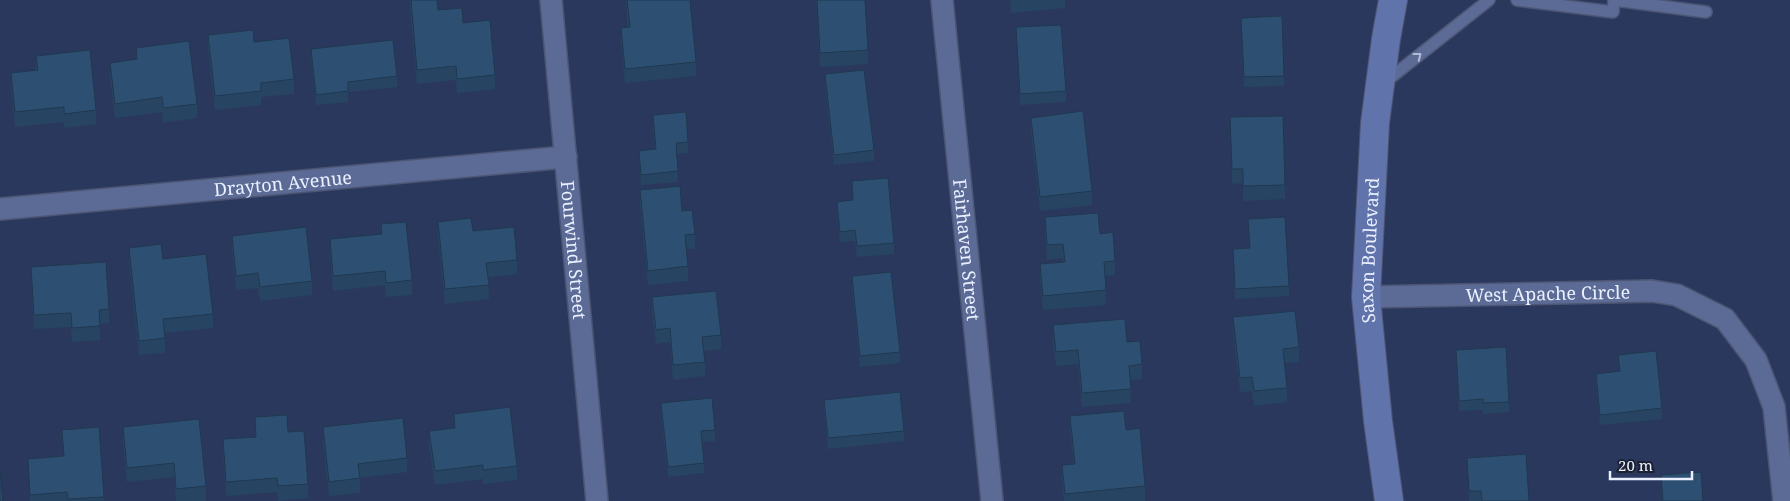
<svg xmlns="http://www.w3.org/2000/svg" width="1790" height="501" font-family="'Noto Serif',serif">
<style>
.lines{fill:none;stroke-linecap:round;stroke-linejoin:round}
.service-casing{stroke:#4c5573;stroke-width:14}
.minor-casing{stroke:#4c5573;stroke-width:24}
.secondary-casing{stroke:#4c5573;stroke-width:30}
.service{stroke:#5c6b96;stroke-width:11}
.minor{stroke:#5c6b96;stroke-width:21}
.secondary{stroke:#6073aa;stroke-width:28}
.wall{fill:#274562}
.building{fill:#2d5072;stroke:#203850}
.oneway{stroke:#b1bbd5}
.labels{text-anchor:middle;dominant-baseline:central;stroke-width:4;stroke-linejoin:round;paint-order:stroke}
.street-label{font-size:18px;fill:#eaf0ff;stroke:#1a2132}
</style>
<rect width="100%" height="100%" fill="#2b385e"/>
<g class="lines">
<g class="service-casing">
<g id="service">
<polyline points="1517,0 1613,12 1614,0"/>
<polyline points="1614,0 1706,12"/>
<polyline points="1385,82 1489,0"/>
</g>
</g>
<g class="minor-casing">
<g id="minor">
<path id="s1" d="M551 0 597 501"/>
<path id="s2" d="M942 0 992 501"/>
<path id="s3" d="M0 209 566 157"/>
<path id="s4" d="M1366 297 1652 291 1677 295 1725 319 1756 360 1774 407 1784 501"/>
</g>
</g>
<g class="secondary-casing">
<g id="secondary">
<path id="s5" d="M1389 501 1378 421 1366 297 1375 123 1386 39 1393 0"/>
</g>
</g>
<use href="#service" class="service"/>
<use href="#minor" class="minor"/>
<use href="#secondary" class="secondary"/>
</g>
<g class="wall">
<polygon points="410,0 437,0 438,10 463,23 495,75 495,89 457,93 456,80 417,84 410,8"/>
<polygon points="626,0 690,0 696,62 696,76 625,83 621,42 621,28 628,28"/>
<polygon points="816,0 865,0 868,50 868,64 820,67"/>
<polygon points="1010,0 1065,0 1065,8 1011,13"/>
<polygon points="1241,18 1284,76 1284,86 1244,87"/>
<polygon points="1016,27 1066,91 1066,102 1020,105"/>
<polygon points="208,35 254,42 294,79 294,94 261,97 261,105 215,110 208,49"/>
<polygon points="136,48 197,104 197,118 163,123 162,112 115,118 110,77 110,63 136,59"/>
<polygon points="311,49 397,76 397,87 348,92 348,102 316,105 311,59"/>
<polygon points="36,56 96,110 96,124 64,128 64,122 15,127 11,87 11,73 36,70"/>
<polygon points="825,74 874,150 874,161 834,165 825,85"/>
<polygon points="653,115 688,142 688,153 677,154 678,182 641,185 639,161 639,151 655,149 653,125"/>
<polygon points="1230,117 1285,185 1285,199 1243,201 1243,183 1232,184"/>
<polygon points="1031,118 1092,191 1092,205 1040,211 1031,132"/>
<polygon points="852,181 894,243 894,254 857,257 855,241 840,242 837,212 837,202 852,200"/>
<polygon points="640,190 682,211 695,234 695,249 686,249 688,266 688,281 648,285 640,204"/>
<polygon points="1045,217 1100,234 1115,261 1115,275 1105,276 1106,305 1043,310 1040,278 1040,264 1063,262 1063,258 1047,260 1045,232"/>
<polygon points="1248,219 1289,286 1289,296 1235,299 1233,249 1249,248"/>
<polygon points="438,222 473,231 517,260 517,274 488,277 489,299 445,304 438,236"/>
<polygon points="381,224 412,280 412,295 386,297 385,285 333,291 330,253 330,239 381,234"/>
<polygon points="232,236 312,281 312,295 260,301 258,288 236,290 232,250"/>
<polygon points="129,248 163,259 213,314 213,328 165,333 165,353 139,355 129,262"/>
<polygon points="31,267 109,309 109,323 100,324 100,340 72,342 71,327 34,329 31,281"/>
<polygon points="852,276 900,352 900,363 860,367 852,286"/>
<polygon points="652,297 721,335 721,349 704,351 705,362 705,376 673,380 670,342 656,344 652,312"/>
<polygon points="1233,317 1299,347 1299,362 1285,363 1287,388 1287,402 1254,406 1252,391 1240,392 1233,331"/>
<polygon points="1053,325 1127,342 1142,364 1142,379 1130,380 1131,403 1082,407 1078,364 1056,366 1053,340"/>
<polygon points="1456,350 1509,402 1509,412 1483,414 1483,410 1459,411"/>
<polygon points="1618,355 1662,408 1662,419 1600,425 1596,384 1596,374 1619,371"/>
<polygon points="824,400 904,431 904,441 828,449 824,410"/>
<polygon points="661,403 715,430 715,441 702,442 704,463 704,473 668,477 661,414"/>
<polygon points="454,414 517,466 517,480 483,484 483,479 435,485 429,445 429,431 454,428"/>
<polygon points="1070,416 1126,430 1145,486 1145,501 1064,501 1062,480 1062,465 1074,464 1070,431"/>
<polygon points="255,417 288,432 308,484 308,498 278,501 277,492 226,496 223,453 223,439 255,437"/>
<polygon points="123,427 206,486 206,501 176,501 174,477 127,482 123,442"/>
<polygon points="323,427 407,458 407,472 360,478 360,493 329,496 323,441"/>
<polygon points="62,430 104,497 104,501 30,501 28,459 63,456"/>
<polygon points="1467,458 1529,501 1469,501"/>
<polygon points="1661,475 1703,501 1662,501"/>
</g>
<g class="building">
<polygon points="411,0 437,0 438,10 462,8 463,23 490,20 495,75 457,79 456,66 417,70"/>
<polygon points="627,0 690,0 696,62 625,69 621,28 630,27"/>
<polygon points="817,0 865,0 868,50 820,53"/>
<polygon points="1282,16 1284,76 1244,77 1241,18"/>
<polygon points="1061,25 1066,91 1020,94 1016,27"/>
<polygon points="253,30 254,42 289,38 294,79 261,83 261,91 215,96 208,35"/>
<polygon points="393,40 397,76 348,82 348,91 316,95 311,49"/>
<polygon points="189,41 197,104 163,108 162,97 115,104 110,63 137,59 136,48"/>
<polygon points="90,50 96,110 64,114 64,107 15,112 11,73 38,70 36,56"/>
<polygon points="864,70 874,150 834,155 825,74"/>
<polygon points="1083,111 1092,191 1040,197 1031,118"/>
<polygon points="686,112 688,142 676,143 678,171 641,175 639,151 656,149 653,115"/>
<polygon points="1283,116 1285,185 1243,186 1243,169 1232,169 1230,117"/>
<polygon points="888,178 894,243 857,246 855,230 840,232 837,202 853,200 852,181"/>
<polygon points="680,186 682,211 692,210 695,234 685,235 688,266 648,271 640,190"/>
<polygon points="1098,213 1100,234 1113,232 1115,261 1104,262 1106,290 1043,296 1040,264 1065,262 1063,244 1047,245 1045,217"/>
<polygon points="1285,217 1289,286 1235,289 1233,249 1250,248 1248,219"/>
<polygon points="471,218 473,231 514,227 517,260 486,263 489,285 445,289 438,222"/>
<polygon points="406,222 412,280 386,283 385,271 333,276 330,239 382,234 381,224"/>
<polygon points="306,227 312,281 260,287 258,273 236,276 232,236"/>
<polygon points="161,244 163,259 206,254 213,314 163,319 165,338 139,341 129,248"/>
<polygon points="106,262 109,309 99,310 100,326 72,328 71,313 34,315 31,267"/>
<polygon points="891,272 900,352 860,356 852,276"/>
<polygon points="716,291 721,335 702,337 705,362 673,365 670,328 656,330 652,297"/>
<polygon points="1295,311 1299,347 1283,349 1287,388 1254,391 1252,377 1240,378 1233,317"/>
<polygon points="1125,319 1127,342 1140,341 1142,364 1129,366 1131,389 1082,393 1078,350 1056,352 1053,325"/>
<polygon points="1506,347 1509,402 1483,403 1483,399 1459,401 1456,350"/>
<polygon points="1656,351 1662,408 1600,415 1596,374 1620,371 1618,355"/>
<polygon points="900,392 904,431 828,438 824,400"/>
<polygon points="712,398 715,430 701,431 704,463 668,467 661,403"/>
<polygon points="510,407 517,466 483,470 483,465 435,471 429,431 455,428 454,414"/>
<polygon points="1124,411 1126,430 1140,428 1145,486 1065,494 1062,465 1075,464 1070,416"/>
<polygon points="287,415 288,432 304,431 308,484 278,486 277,478 226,482 223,439 256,437 255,417"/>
<polygon points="403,418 407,458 358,464 360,478 329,482 323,427"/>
<polygon points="199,419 206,486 176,489 174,463 127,468 123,427"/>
<polygon points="99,427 104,497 68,499 67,492 30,495 28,459 64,456 62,430"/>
<polygon points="1526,454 1529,501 1482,501 1481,491 1469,491 1467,458"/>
<polygon points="0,470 3,501 0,501"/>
<polygon points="1701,472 1703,501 1663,501 1661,475"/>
</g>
<defs><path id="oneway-chevron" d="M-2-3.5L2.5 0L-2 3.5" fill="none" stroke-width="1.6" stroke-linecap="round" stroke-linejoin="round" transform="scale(1.25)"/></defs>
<use class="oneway" href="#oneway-chevron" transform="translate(1418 56) rotate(-38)"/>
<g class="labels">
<g class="street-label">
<text stroke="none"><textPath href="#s3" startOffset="284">Drayton Avenue</textPath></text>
<text stroke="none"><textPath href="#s1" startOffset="251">Fourwind Street</textPath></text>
<text stroke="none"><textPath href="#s2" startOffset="251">Fairhaven Street</textPath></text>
<text stroke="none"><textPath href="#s5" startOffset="252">Saxon Boulevard</textPath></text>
<text stroke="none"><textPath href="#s4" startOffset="182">West Apache Circle</textPath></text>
</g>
</g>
<path d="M1610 471v8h82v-8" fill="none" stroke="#eaf0ff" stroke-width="2.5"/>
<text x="1618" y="471" font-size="15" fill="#eaf0ff" stroke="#1a2132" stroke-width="4" paint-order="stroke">20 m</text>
</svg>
